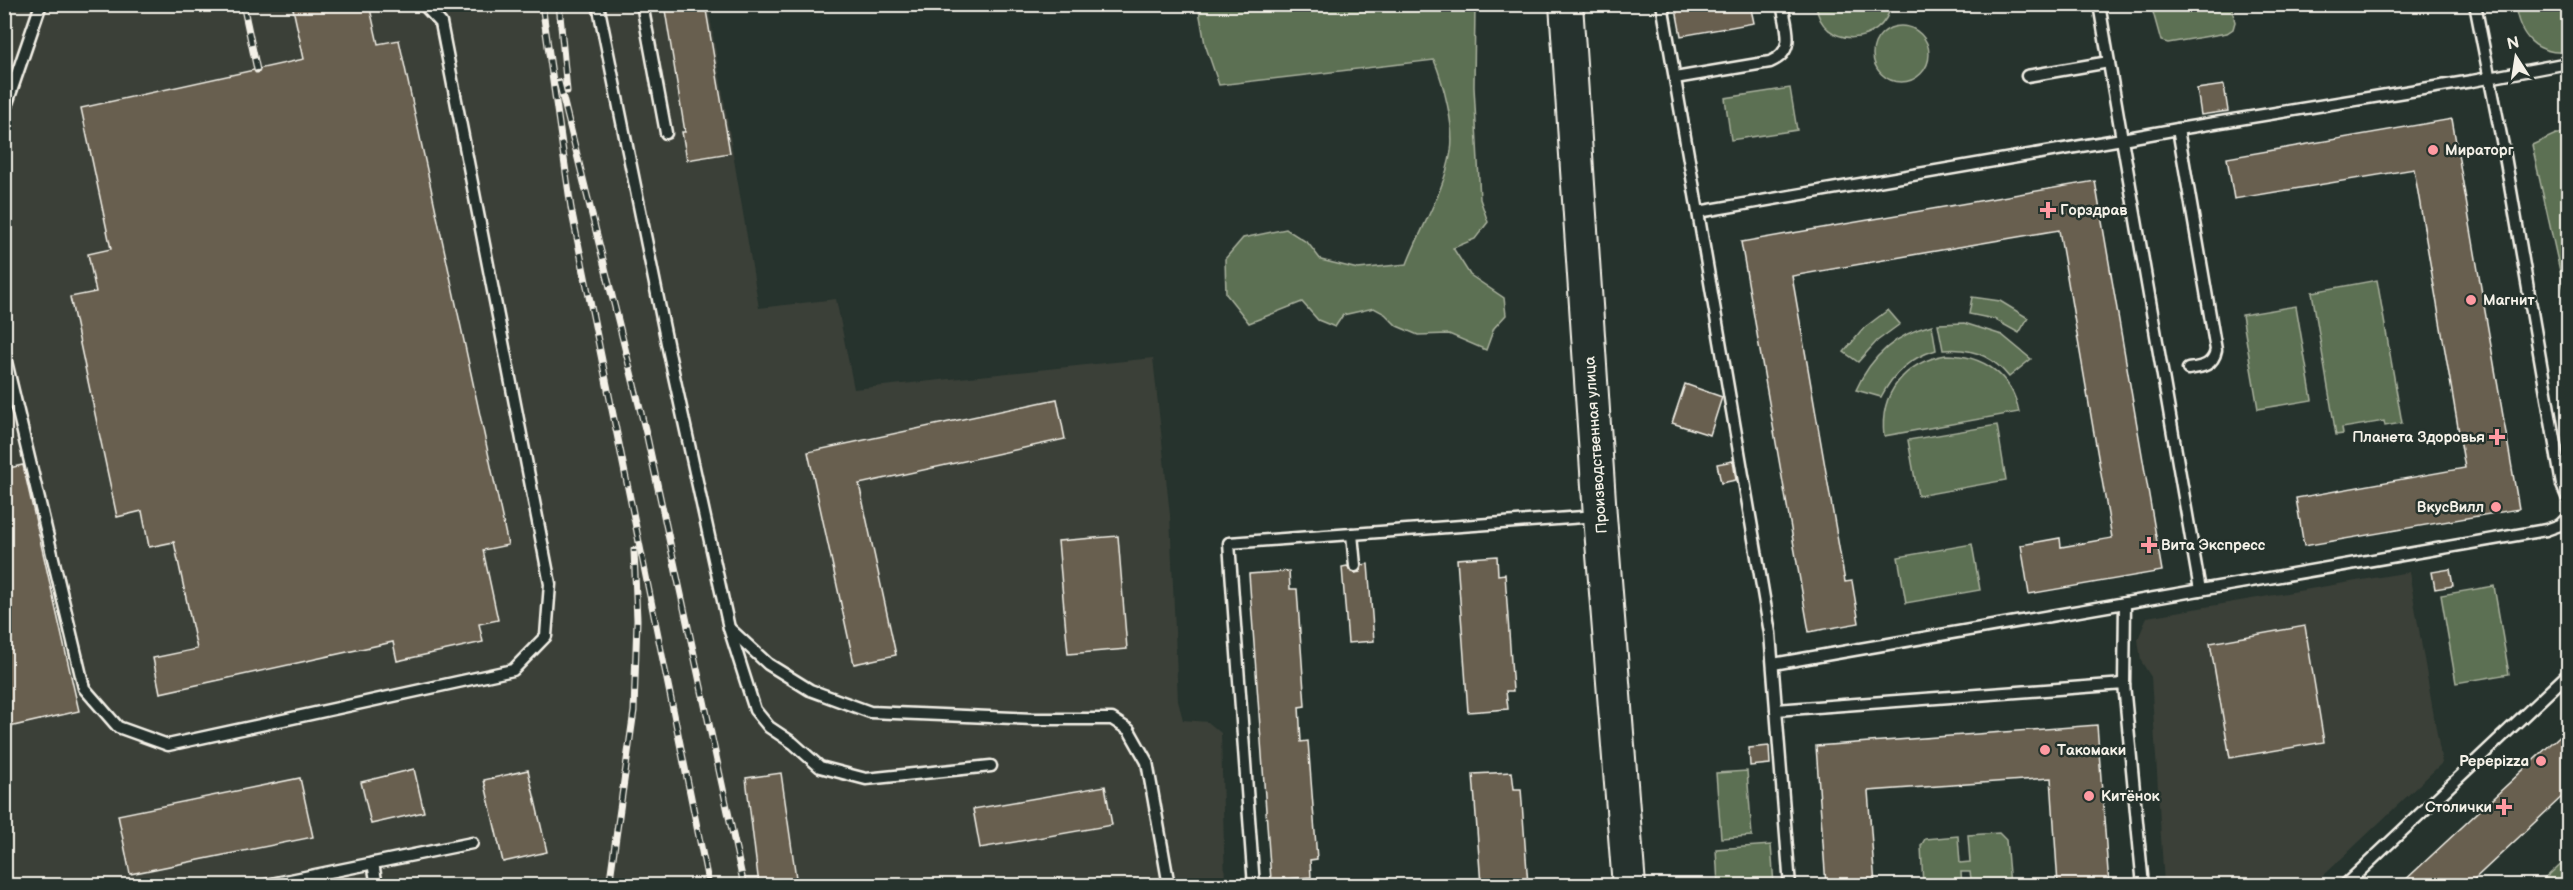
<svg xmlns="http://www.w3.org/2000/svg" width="2573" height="890" font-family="'Balsamiq Sans',sans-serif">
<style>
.built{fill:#3a4038}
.green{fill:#5c7052;stroke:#a8b09d;stroke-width:1.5}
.building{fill:#675f50;stroke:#f4f1e8;stroke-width:1.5}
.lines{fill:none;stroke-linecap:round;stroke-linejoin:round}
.lane-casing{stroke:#f4f1e8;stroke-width:15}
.secondary-casing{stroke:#f4f1e8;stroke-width:36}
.lane{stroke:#26332d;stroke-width:10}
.secondary{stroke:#26332d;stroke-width:32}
.rail-casing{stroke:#f4f1e8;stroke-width:7}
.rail{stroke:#26332d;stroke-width:4.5;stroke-dasharray:14;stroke-linecap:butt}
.poi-dot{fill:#ff9aa2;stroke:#26332d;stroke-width:2}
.labels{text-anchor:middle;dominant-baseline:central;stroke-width:5;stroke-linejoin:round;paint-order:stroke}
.poi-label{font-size:15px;font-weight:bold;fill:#f4f1e8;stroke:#26332d;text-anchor:start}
.street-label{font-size:15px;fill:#f4f1e8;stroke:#26332d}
</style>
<rect width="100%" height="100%" fill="#26332d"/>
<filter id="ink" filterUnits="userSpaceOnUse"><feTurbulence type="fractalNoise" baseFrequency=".0167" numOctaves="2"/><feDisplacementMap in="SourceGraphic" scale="12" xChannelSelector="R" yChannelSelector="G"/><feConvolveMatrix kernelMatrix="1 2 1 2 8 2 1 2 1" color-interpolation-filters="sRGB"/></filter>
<g filter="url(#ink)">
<g class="built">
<polygon points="5,5 708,5 759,308 836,299 854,389 1153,358 1170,515 1178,701 1183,720 1208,722 1221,733 1225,885 5,886"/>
<polygon points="2409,572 2442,763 2320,879 2267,886 2164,885 2151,677 2141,661 2138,639 2147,617"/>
</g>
<g class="green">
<path d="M1198 5H1475L1474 87 1480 199 1488 222 1475 239 1453 248 1470 275 1504 298 1506 315 1494 328 1486 350 1449 334 1418 335 1397 326 1385 314 1374 308 1343 315 1335 327 1318 320 1302 302 1249 323 1226 294 1225 259 1243 238 1286 229 1308 243 1321 260 1358 269 1407 264C1421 227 1445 190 1451 151 1455 127 1443 82 1434 60L1219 85 1205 44Z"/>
<path d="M1816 5V4L1891 5C1883 47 1821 50 1816 5Z"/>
<polygon points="2151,5 2231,5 2235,22 2233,29 2227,33 2168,43 2161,41"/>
<path d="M2515 5H2568V52C2535 55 2519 35 2515 5Z"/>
<circle cx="1901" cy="54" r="28"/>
<polygon points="1790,88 1797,130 1731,140 1725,98"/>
<polygon points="2556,134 2568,134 2568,307 2532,145"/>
<polygon points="2377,280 2402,423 2385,426 2384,421 2342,428 2343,434 2336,435 2312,292"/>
<polygon points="1972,297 2000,301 2028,318 2019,333 1994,319 1969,314"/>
<polygon points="2296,306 2312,400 2258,409 2242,315"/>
<polygon points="1888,310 1900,324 1877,341 1858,362 1844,352 1864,328"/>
<path d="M1964 323 2002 335 2031 359 2009 377C1992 355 1970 347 1943 350L1938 324Z"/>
<path d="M1932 325 1936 350C1910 358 1894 372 1881 397L1856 390C1871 356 1896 334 1932 325Z"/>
<path d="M1946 355C1983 355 2012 375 2019 412L1884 436C1879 393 1905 362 1946 355Z"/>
<polygon points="1997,425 2006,480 1918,496 1908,440"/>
<polygon points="1972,544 1980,590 1906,603 1898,557"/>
<polygon points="2494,586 2509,674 2456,683 2441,595"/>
<polygon points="1747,771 1752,836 1721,838 1716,773"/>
<polygon points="1999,833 2006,840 2010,885 1972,885 1970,872 1961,872 1962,885 1923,885 1921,846 1925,839 1958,836 1960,863 1970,862 1968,835"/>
<polygon points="1771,845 1774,885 1718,885 1716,849"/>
<polygon points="2568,857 2568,885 2538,885"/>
</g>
<g class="building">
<polygon points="292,4 369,4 378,44 399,40 508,545 483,550 498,620 479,624 483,642 397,661 393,642 160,693 153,658 197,649 174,542 149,547 142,511 117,517 70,297 96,292 88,254 111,249 81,108 304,59"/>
<polygon points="664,4 705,4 730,153 687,160 682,132 685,132"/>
<polygon points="1675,4 1750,4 1754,23 1681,36"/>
<polygon points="2224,85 2228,111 2201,115 2197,89"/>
<polygon points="2452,119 2519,509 2304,546 2296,498 2465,468 2414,169 2234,199 2227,158"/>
<polygon points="2095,181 2162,571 2029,594 2021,545 2060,538 2061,547 2112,538 2059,230 1918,254 1792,276 1845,582 1852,581 1859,623 1809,632 1741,242"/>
<polygon points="1685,384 1722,397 1710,435 1672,423"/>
<polygon points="1057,399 1065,439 859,484 896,655 854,664 808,452"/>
<polygon points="1733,461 1736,480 1721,483 1717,464"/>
<polygon points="23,465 79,711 9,727 4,708 4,503 11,501 4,469"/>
<polygon points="1118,536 1127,649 1068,654 1058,541"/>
<polygon points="1497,556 1498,575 1505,574 1513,691 1506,691 1508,709 1468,712 1457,559"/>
<polygon points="1368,564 1374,641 1348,643 1342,567 1347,566 1355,573 1360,572 1362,565"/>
<polygon points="2450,569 2453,586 2435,589 2432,572"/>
<polygon points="1289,571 1290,589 1297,589 1305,706 1299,707 1301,742 1308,741 1317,859 1310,860 1311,877 1271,880 1249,574"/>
<polygon points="2305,626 2324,742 2230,758 2210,643"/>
<polygon points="2097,725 2109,885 2058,885 2051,778 1868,791 1875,885 1826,885 1816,746"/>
<polygon points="2568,728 2568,791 2550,808 2468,885 2400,885"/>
<polygon points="1769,746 1770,764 1750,766 1749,748"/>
<polygon points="414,769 424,812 371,824 361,782"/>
<polygon points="528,770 547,852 503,862 484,780"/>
<polygon points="1512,772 1514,789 1521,789 1528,885 1481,885 1473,774"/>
<polygon points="781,773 797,885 759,885 746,778"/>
<polygon points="300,778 313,837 130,874 118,815"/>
<polygon points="1105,786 1112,825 980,848 973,809"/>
</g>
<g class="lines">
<g class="lane-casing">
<g id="lane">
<polyline points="598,4 669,353 729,628 755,710 769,727 793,743 820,767 866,779 991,766"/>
<polyline points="642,4 666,133"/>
<polyline points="1662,4 1698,212"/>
<polyline points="2475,4 2505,156 2562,485 2568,499"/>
<polyline points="2027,76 2109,62"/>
<path d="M1675 78 1770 62C1797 51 1786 27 1782 4"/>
<polyline points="4,112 41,4"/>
<polyline points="2178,129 2122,139 2200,590"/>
<polyline points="4,353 84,688 118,727 168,745 513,670 546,636 550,584 441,23 423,4"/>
<path d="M2188 369C2202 367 2213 366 2216 350L2178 129 2472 81 2568 63"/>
<polyline points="1352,534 1355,566"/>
<polyline points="729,628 768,664 810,690 870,712 1034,719 1112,719 1129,730 1147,762 1169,886"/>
<polyline points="1773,664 2546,530 2560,525 2568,517"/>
<polyline points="2124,684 2125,603"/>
<polyline points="1776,710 2124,684 2143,886"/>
<polyline points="373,863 377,886"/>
<polyline points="261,886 472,843"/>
<polyline points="1254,886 1229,543 1597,516"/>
<polyline points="1790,886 1770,633 1698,212 2122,139 2099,4"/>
<polyline points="2344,886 2568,674"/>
</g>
</g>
<g class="secondary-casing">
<polyline id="secondary" points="1566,4 1600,516 1629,886"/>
</g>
<use href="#lane" class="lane"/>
<use href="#secondary" class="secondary"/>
<g class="rail-casing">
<g id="rail">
<polyline points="243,4 257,70"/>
<polyline points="542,4 571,208 709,886"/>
<polyline points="559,4 567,91"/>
<polyline points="559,82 647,437 744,886"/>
<polyline points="609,886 634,711 637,620 634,550"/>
</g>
</g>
<use href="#rail" class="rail"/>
</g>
</g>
<g class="poi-dot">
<circle cx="2433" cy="150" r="6"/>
<path d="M2045 201h6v6h6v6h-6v6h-6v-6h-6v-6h6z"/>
<circle cx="2471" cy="300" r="6"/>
<path d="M2494 428h6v6h6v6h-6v6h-6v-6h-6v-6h6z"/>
<circle cx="2496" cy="507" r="6"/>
<path d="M2146 536h6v6h6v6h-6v6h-6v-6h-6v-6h6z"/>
<circle cx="2045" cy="750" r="6"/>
<circle cx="2541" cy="761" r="6"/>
<circle cx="2089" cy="796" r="6"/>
<path d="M2501 798h6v6h6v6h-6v6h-6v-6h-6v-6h6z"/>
</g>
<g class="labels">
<g class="poi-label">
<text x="2445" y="150">Мираторг</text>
<text x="2060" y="210">Горздрав</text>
<text x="2483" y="300">Магнит</text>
<text x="2485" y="437" text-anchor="end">Планета Здоровья</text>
<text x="2484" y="507" text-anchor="end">ВкусВилл</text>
<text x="2161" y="545">Вита Экспресс</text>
<text x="2057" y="750">Такомаки</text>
<text x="2529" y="761" text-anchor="end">Pepepizza</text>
<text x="2101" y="796">Китёнок</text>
<text x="2492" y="807" text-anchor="end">Столички</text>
</g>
<g class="street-label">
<text transform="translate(1596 445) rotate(-94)">Производственная улица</text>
</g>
</g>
<rect width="2573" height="890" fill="none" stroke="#26332d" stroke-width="24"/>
<rect x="12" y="12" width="2549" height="866" fill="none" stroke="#f4f1e8" stroke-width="2" filter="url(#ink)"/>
<g transform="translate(2516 57) rotate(348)" stroke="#26332d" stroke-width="4.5" paint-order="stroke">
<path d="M0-4.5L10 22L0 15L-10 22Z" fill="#f4f1e8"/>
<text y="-9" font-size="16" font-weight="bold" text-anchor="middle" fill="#f4f1e8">N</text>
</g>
</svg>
